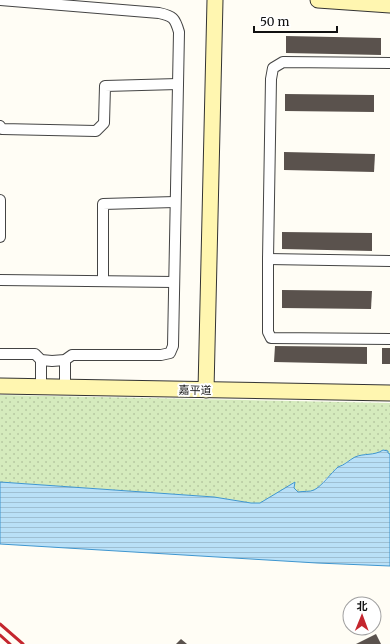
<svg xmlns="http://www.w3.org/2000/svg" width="390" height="644" font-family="Merriweather,'Noto Sans SC',serif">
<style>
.garden{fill:url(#garden-dots)}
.water{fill:url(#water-rules);stroke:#3f96cf}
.building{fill:#5a524d}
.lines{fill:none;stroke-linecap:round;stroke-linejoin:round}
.street-casing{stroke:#444;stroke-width:12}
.secondary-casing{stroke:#333;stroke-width:17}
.street{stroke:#fff;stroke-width:10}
.secondary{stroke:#fff6b0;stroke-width:15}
.rail{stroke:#c4262e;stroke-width:3}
.labels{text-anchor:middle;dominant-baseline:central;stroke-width:4;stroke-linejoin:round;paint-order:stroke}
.street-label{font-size:11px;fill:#111;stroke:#fff}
</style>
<defs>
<pattern id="garden-dots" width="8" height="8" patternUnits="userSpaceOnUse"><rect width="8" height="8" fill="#d5ebbd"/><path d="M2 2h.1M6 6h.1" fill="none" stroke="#b6c8a1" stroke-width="1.8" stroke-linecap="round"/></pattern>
<pattern id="water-rules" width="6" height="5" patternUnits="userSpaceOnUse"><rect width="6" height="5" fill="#b9e0f7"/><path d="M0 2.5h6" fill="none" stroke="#9ebfd3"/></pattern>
</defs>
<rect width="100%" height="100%" fill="#fffdf5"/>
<polygon class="garden" points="0,395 390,403 390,454 383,450 377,454 353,458 334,470 331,475 324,480 321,485 313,491 298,492 294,488 295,483 260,503 251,503 214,497 0,482"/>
<path class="water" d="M383 450 388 451V453L390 454V566L317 563 0 544V482L214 497 251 503H260L295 482 294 488 298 492C303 491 310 492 314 490 322 486 331 473 338 467 345 465 349 460 355 457 364 453 374 456 383 450Z"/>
<g class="building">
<polygon points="286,36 381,38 381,55 286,53"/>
<polygon points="285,94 374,95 374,112 285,111"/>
<polygon points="284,152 375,154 374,172 284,170"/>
<polygon points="282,232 372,233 372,251 282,249"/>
<polygon points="282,290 372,291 371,309 282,308"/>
<polygon points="275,346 367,347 367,364 274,362"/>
<rect x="382" y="348" width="8" height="16"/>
<polygon points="376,634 381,644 356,644"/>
<polygon points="181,639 187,644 176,644"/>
</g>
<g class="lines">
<g class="street-casing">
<g id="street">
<path d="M0 0 159 13C173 16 175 18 179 32L173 346 170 353 161 355H72L65 360 52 361 41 360 35 354H0"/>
<polyline points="390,63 283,62 273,68 271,79 268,259 268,332 271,338 390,339"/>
<polyline points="0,126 2,129 96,131 104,123 105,86 178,84"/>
<polyline points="0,200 0,237"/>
<polyline points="268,259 390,261"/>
<polyline points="0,280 174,282"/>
<polyline points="103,281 103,204 175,202"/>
<polyline points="65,360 65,387"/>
<polyline points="41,387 41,360"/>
</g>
</g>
<g class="secondary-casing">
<g id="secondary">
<polyline points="318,0 390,5"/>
<polyline points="0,386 390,393"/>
<polyline points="206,390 215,0"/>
</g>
</g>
<use href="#street" class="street"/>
<use href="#secondary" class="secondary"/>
<g class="rail">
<polyline points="0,624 23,644"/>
<polyline points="0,635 10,644"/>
</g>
</g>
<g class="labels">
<g class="street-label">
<text transform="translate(195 390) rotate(1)">嘉平道</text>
</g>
</g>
<g transform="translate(362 616) rotate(1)"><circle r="19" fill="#ffffff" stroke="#a0a0a0"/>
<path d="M0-3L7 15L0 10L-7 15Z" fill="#c4262e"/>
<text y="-6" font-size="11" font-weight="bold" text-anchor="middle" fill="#111111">北</text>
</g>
<path d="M254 26v6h83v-6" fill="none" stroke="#111111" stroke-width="2"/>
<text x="260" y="26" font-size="12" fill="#111111" stroke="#ffffff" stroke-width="3" paint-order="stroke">50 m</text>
</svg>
